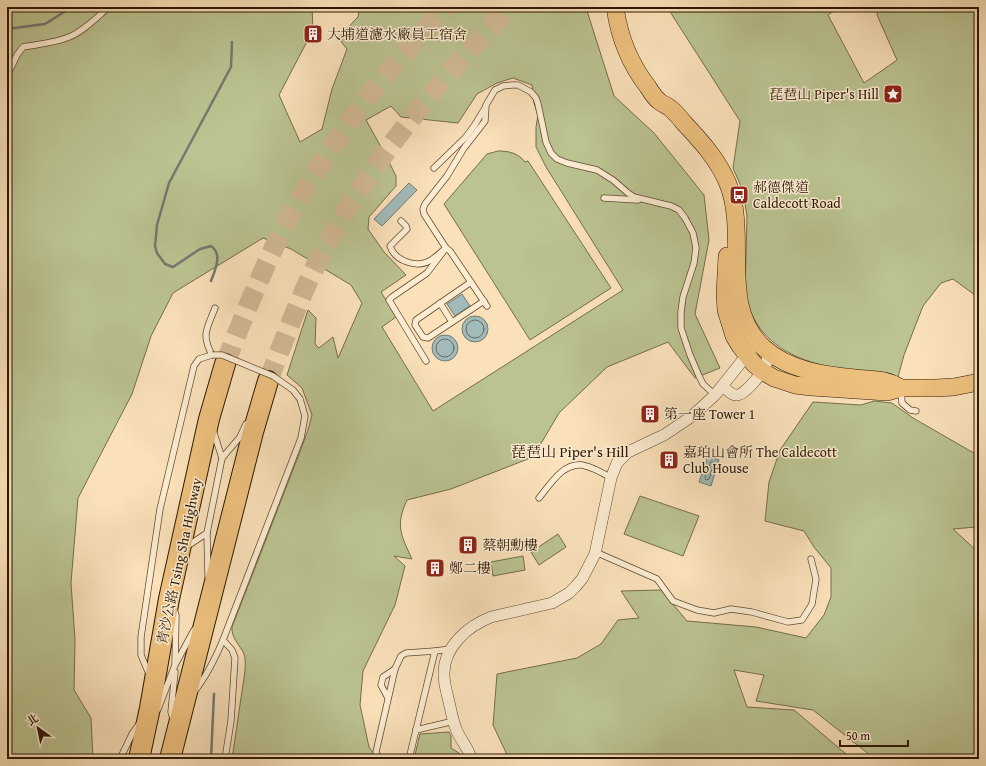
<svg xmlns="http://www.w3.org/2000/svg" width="986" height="766" font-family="'Gentium Book Plus','Noto Serif TC',serif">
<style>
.green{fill:#bbc391;stroke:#746d4a;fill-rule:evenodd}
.water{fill:#a2bbba;stroke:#737971}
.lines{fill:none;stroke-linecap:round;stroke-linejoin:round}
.shore{stroke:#67695e;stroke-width:1}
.stream{stroke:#737971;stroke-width:2.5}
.motorway-tunnel{stroke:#d1b995;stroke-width:20;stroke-dasharray:20 10;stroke-linecap:butt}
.service-casing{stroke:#604a31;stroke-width:7}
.minor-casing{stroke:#604a31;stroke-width:12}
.primary-casing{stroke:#2c1703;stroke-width:18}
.motorway-casing{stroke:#2c1703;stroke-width:22}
.service{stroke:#fcecd2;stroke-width:5.5}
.minor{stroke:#fcecd2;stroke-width:11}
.primary{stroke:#edc07d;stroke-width:17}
.motorway{stroke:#edc07d;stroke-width:20}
.service-bridge-casing{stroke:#604a31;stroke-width:7;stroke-linecap:butt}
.service-bridge{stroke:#fcecd2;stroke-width:5.5}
.labels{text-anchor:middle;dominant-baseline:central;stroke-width:3;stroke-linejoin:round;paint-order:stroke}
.poi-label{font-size:14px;fill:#2c1703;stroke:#fcecd2;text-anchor:start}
.street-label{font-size:14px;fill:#2c1703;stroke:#fcecd2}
.neighbourhood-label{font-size:15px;fill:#2c1703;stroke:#fcecd2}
</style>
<rect width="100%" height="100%" fill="#fae1ba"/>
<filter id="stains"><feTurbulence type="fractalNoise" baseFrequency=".005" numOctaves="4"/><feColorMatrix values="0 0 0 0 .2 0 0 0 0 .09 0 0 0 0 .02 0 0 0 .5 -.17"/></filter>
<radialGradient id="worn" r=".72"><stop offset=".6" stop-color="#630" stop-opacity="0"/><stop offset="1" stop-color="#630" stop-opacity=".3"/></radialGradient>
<g class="green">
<path d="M7 7H312L313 30 279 95 300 142 322 129 332 89 347 49 338 38 358 17 360 7H587L588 14 614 96 654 133 704 195 709 240 695 314 720 368 695 378 668 342 607 367 559 413 533 457 451 489 407 500C395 526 401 535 412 559L394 556 405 566 395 605 363 671 360 705 369 747 378 759H232L245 671C245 666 246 660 244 654 240 645 231 638 232 627L298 457 308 430 312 415 302 388 287 375 308 310 316 318 315 344 319 348 333 337 338 358 362 303 351 285 291 249 263 238 173 293 151 336 132 394 78 498 71 583 75 640 74 690 91 718 93 759H7ZM513 78 532 85 534 103 538 115 536 127V147L546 167 623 290 433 411 382 327 396 317 381 292 406 275 384 252 368 229 369 217 396 186V176L386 156 366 120 391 106 401 117 458 123 477 94 497 83Z"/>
<path d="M667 7H840L828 15 864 83 897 60 877 15 879 7H979V298L953 279 941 283 923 306 904 355 898 377C838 369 762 367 745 295L747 216 743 191 733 168 740 121Z"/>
<path d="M498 151C509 151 518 153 525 162L528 161 611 288 530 340 444 204 487 154Z"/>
<polygon points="874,401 892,403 913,418 979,456 979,528 976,527 953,529 979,553 979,759 873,759 865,751 813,710 756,701 764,675 734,670 747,707 794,710 852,759 509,759 493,725 497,674 577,658 601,644 618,620 639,618 621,591 661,590 687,621 756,627 806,638 824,615 831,597 831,568 814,547 804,531 765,521 769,482 780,450 813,402 861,405"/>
<polygon points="640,496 699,516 683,556 624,534"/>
<polygon points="558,534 566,547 539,565 531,552"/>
<polygon points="523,556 525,570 493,576 491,562"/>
<polygon points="449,732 451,736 451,748 459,753 463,759 414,759 420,734"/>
</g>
<g class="water">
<polygon points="409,183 417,190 382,226 374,219"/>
<polygon points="462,294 470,306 455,316 447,304"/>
<circle cx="475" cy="329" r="13"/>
<circle cx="445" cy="348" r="13"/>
<polygon points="708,456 719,460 711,486 699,482"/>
</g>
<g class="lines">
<g class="shore">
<circle cx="475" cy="329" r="9"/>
<circle cx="445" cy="348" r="9"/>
<polygon points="711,462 713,462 714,464 709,479 706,480 705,478"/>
</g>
<g class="stream">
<polyline points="7,29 45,24 72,7"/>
<path d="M211 281C215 270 223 254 211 246L200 249 173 267 165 264 157 253 155 246 157 225 169 183 231 67 232 42"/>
<polyline points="211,759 214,694"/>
</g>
<g class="motorway-tunnel">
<path d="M225 364C248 305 272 245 304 191 344 124 393 62 447 7"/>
<path d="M268 381C284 341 298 301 317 263 366 167 436 84 510 7"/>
</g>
<g class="service-casing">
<g id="service">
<path d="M7 76 17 55 23 47C38 44 55 43 69 37 84 31 97 17 109 7"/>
<polyline points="434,168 465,138 474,126 485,108"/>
<polyline points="604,198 638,200"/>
<path d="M401 221 406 226 407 229 390 246C395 261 417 269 431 260 436 257 441 252 446 248L450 251 487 306"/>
<polyline points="471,282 416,320 415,325 423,337 428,338 484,301"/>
<polyline points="440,303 452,322"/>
<polyline points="426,361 389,300 392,297 427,273 446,248 424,214 423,209 425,204 447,176 464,148 485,121 486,105 495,90 503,86 512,85 518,85 531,92 536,98 538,104 546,142 551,153 557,159 567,163 597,170 613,180 628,193 634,197 671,206 679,210 685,218 693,233 696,248 694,263 683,297 681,312 681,328 690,355 699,376 703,384 715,395"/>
<polyline points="901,390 902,403 910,410 916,411"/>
<polyline points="213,430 222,458"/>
<path d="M539 498C550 485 562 463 582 465 592 467 603 473 611 478"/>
<polyline points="186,547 207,533"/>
<polyline points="595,554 600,554 657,579 673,601 697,610 714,613 731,609 752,612 788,622 802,620 812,604 816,579 811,559"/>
<polyline points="208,576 207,533 222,458 240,437 246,424"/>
<polyline points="174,609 176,615 175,664"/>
<polyline points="223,640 232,650 235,658 231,721 225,759"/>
<polyline points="435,651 450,649"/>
<path d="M149 674 141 655V637L160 509 194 366 199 359 212 355C201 334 207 329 215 308"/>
<path d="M194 692C207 676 215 659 223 640L301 438 305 416 300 399"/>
<polyline points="388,698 381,685 383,677 395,669"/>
<polyline points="158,709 175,665 194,630"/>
<polyline points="173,719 171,712 175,672"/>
<polyline points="416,730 454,721"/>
<polyline points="120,759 132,734 139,724"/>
<polyline points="379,759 376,752 395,669 401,656 406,653 435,651 409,759"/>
</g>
</g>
<g class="minor-casing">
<g id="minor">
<path d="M723 386C726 389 731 395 736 395 745 396 766 369 767 361 768 356 767 353 765 349"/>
<path d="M471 759C469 748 460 740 456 729 453 721 451 711 449 702 447 693 444 684 444 675 443 647 468 626 491 617L552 603 569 593 576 586 582 579 595 554 611 478 617 463 628 452 664 435 691 417 715 395 750 351"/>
</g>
</g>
<g class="primary-casing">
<g id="primary">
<path d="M615 7C619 36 630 64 648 87 651 92 655 98 659 101 662 104 666 105 670 108 675 112 680 118 684 123 701 141 719 161 728 184 749 236 718 306 764 348 788 370 824 375 855 378 874 380 884 378 901 388"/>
<polyline points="727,256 725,294 726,310 734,336 740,346 754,364 762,371 774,378 795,385 811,387 887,392 901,388 936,388 954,387 979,382"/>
</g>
</g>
<g class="motorway-casing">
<g id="motorway">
<polyline points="139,759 150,708 169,599 209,419 225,364"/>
<polyline points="170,759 253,432 268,381"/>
</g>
</g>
<use href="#service" class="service"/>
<use href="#minor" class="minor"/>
<use href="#primary" class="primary"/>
<use href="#motorway" class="motorway"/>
<g class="service-bridge-casing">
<polyline id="service-bridge" points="212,355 222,355 273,376 293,390 300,399"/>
</g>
<use href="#service-bridge" class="service-bridge"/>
</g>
<defs>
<g id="building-square" transform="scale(1)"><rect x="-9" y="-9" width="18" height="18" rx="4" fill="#8f2418" stroke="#fcecd2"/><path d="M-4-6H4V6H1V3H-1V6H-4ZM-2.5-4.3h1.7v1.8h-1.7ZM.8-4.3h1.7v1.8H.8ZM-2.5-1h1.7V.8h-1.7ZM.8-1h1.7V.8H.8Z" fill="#fff"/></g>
<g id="sight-square" transform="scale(1)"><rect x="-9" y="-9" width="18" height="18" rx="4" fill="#8f2418" stroke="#fcecd2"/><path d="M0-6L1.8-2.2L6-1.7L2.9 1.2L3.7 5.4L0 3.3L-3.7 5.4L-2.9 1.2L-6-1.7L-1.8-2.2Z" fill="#fff"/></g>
<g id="bus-square" transform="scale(1)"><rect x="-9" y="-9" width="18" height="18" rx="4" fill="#8f2418" stroke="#fcecd2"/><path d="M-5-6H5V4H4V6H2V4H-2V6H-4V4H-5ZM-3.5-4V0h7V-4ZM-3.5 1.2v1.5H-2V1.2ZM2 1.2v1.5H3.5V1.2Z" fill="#fff"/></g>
</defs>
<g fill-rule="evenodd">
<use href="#building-square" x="313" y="34"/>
<use href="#sight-square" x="893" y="94"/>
<use href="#bus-square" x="739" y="195"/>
<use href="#building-square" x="650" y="414"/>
<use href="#building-square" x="669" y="460"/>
<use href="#building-square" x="468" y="545"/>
<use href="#building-square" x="435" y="568"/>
</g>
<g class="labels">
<g class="poi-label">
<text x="327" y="34">大埔道濾水廠員工宿舍</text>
<text x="879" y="94" text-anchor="end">琵琶山 Piper's Hill</text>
<text x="753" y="187">郝德傑道<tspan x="753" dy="16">Caldecott Road</tspan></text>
<text x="664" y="414">第一座 Tower 1</text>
<text x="683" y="452">嘉珀山會所 The Caldecott<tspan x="683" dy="16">Club House</tspan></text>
<text x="482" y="545">蔡朝勳樓</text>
<text x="449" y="568">鄭二樓</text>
</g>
<g class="street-label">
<text transform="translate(179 561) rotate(-78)">青沙公路 Tsing Sha Highway</text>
</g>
<g class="neighbourhood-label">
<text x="570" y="451">琵琶山 Piper's Hill</text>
</g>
</g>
<rect width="986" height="766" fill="none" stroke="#fae1ba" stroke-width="24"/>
<rect x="8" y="8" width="970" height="750" fill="none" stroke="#2c1703" stroke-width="2"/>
<rect x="12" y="12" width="962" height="742" fill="none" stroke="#2c1703"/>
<g transform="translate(38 728) rotate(327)" stroke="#fcecd2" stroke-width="3" paint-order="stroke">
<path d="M0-3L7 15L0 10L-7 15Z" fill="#2c1703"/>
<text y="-6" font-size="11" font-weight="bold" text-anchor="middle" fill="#2c1703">北</text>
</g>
<path d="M840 740v6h68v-6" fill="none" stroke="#2c1703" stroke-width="2"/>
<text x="846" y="740" font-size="12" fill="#2c1703" stroke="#fcecd2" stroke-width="3" paint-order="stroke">50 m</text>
<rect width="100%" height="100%" filter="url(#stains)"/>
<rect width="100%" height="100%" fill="url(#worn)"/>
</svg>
